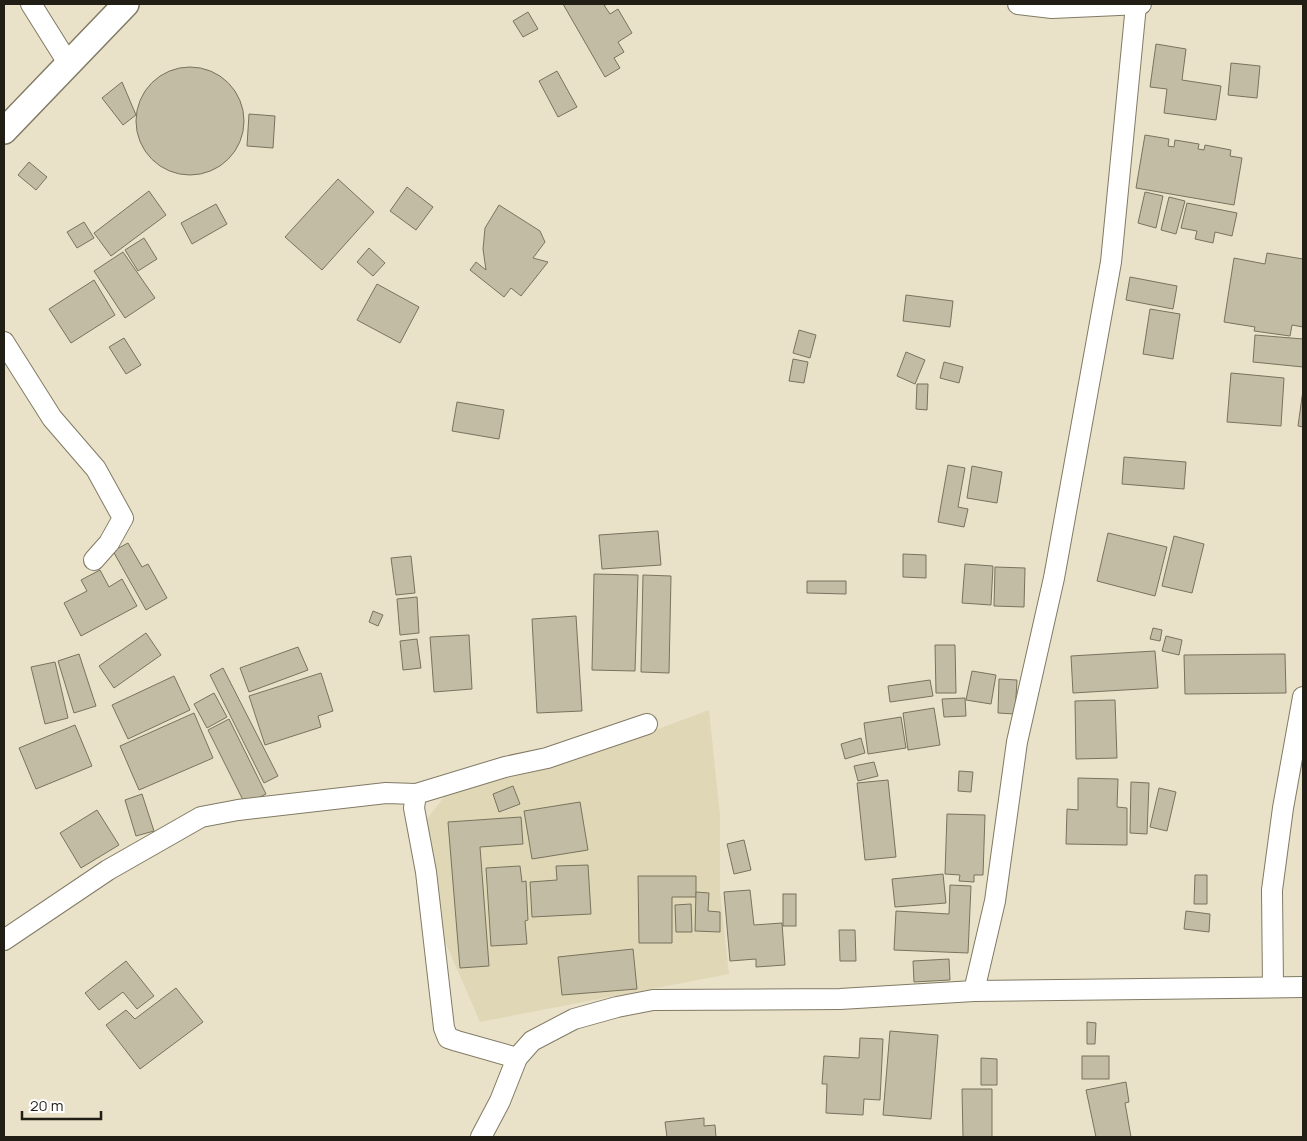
<svg xmlns="http://www.w3.org/2000/svg" width="1307" height="1141" font-family="Manrope,sans-serif">
<style>
.built{fill:#e0d7b7}
.building{fill:#c3bca4;stroke:#79735d}
.lines{fill:none;stroke-linecap:round;stroke-linejoin:round}
.minor-casing{stroke:#817a64;stroke-width:22}
.tertiary-casing{stroke:#817a64;stroke-width:28}
.minor{stroke:#fff;stroke-width:20}
.tertiary{stroke:#fff;stroke-width:25}
</style>
<rect width="100%" height="100%" fill="#e9e2c9"/>
<polygon class="built" points="709,710 720,815 720,893 729,974 480,1022 434,916 418,831 446,794 575,760"/>
<g class="building">
<polygon points="563,4 610,4 604,5 610,14 618,9 632,33 618,42 624,52 614,58 620,68 605,77"/>
<polygon points="528,12 538,29 523,37 513,21"/>
<polygon points="1156,44 1186,49 1182,80 1221,86 1216,120 1164,113 1167,89 1150,87"/>
<polygon points="1231,63 1260,66 1257,98 1228,95"/>
<circle cx="190" cy="121" r="54"/>
<polygon points="557,71 577,107 558,117 539,81"/>
<polygon points="122,82 136,115 123,125 102,98"/>
<polygon points="249,114 275,116 273,148 247,146"/>
<polygon points="1145,135 1169,139 1168,146 1174,147 1175,140 1199,144 1198,149 1204,150 1205,145 1231,150 1230,156 1242,158 1234,205 1136,188"/>
<polygon points="29,162 47,177 36,190 18,175"/>
<polygon points="338,179 374,212 322,270 285,237"/>
<polygon points="407,187 433,207 416,230 390,211"/>
<polygon points="149,191 166,215 111,256 94,233"/>
<polygon points="1145,192 1163,196 1156,228 1138,223"/>
<polygon points="1169,197 1185,201 1176,234 1161,230"/>
<polygon points="1187,203 1237,213 1232,236 1215,232 1213,243 1195,239 1197,231 1181,228"/>
<polygon points="216,204 227,224 192,244 181,223"/>
<polygon points="499,205 540,231 545,242 533,258 548,262 521,296 511,288 504,297 470,270 476,262 486,270 483,249 485,228"/>
<polygon points="84,222 94,238 77,248 67,232"/>
<polygon points="144,238 157,259 138,271 125,250"/>
<polygon points="369,248 385,263 373,276 357,262"/>
<polygon points="123,252 155,298 125,318 94,271"/>
<polygon points="1267,253 1303,259 1303,327 1292,325 1290,336 1254,331 1255,327 1224,322 1234,258 1265,264"/>
<polygon points="1130,277 1177,286 1173,309 1126,300"/>
<polygon points="94,280 115,315 71,343 49,309"/>
<polygon points="377,284 419,307 400,343 357,320"/>
<polygon points="906,295 953,301 950,327 903,321"/>
<polygon points="1150,309 1180,314 1173,359 1143,354"/>
<polygon points="799,330 816,335 810,358 793,353"/>
<polygon points="1255,335 1303,339 1303,367 1253,362"/>
<polygon points="124,338 141,365 126,374 109,347"/>
<polygon points="906,352 925,360 915,384 897,376"/>
<polygon points="793,359 808,362 804,383 789,381"/>
<polygon points="944,362 963,367 959,383 940,378"/>
<polygon points="1231,373 1284,378 1281,426 1227,422"/>
<polygon points="917,384 928,384 927,410 916,409"/>
<polygon points="1303,390 1303,427 1298,426"/>
<polygon points="457,402 504,410 499,439 452,431"/>
<polygon points="1124,457 1186,462 1184,489 1122,484"/>
<polygon points="948,465 965,468 958,507 968,509 964,527 938,522"/>
<polygon points="972,466 1002,472 997,503 967,498"/>
<polygon points="658,531 661,565 602,569 599,535"/>
<polygon points="1108,533 1167,547 1155,596 1097,581"/>
<polygon points="1174,536 1204,544 1192,593 1162,586"/>
<polygon points="128,543 142,567 148,564 167,598 146,610 113,551"/>
<polygon points="903,554 926,555 926,578 903,577"/>
<polygon points="411,556 415,593 396,595 391,558"/>
<polygon points="965,564 993,566 991,605 962,603"/>
<polygon points="995,567 1025,568 1024,607 994,606"/>
<polygon points="100,570 109,587 122,579 137,606 81,636 64,603 87,591 81,580"/>
<polygon points="594,574 638,575 635,671 592,670"/>
<polygon points="643,575 671,576 669,673 641,672"/>
<polygon points="807,581 846,581 846,594 807,593"/>
<polygon points="417,597 419,633 400,635 397,599"/>
<polygon points="373,611 383,615 378,626 369,622"/>
<polygon points="576,616 582,711 537,713 532,619"/>
<polygon points="1153,628 1162,630 1160,641 1150,639"/>
<polygon points="146,633 161,655 114,688 99,666"/>
<polygon points="469,635 472,689 434,692 430,637"/>
<polygon points="1166,636 1182,640 1179,655 1162,651"/>
<polygon points="417,639 421,668 403,670 400,641"/>
<polygon points="935,645 955,645 956,693 936,693"/>
<polygon points="298,647 308,670 249,692 240,668"/>
<polygon points="1155,651 1158,688 1073,693 1071,656"/>
<polygon points="79,654 96,706 74,713 58,661"/>
<polygon points="1285,654 1286,693 1185,694 1184,655"/>
<polygon points="55,662 68,718 45,724 31,667"/>
<polygon points="223,668 278,776 264,783 210,675"/>
<polygon points="972,671 996,675 991,704 966,700"/>
<polygon points="321,673 333,711 318,716 321,727 265,745 249,696"/>
<polygon points="174,676 190,710 128,739 112,705"/>
<polygon points="999,679 1017,680 1015,714 998,713"/>
<polygon points="930,680 933,696 890,702 888,686"/>
<polygon points="214,693 227,717 207,728 194,704"/>
<polygon points="965,698 966,716 944,717 942,699"/>
<polygon points="1115,700 1117,758 1076,759 1075,701"/>
<polygon points="934,708 940,745 908,750 903,713"/>
<polygon points="194,713 213,758 139,790 120,746"/>
<polygon points="901,717 906,748 868,754 864,723"/>
<polygon points="229,719 266,794 245,804 208,730"/>
<polygon points="75,725 92,766 36,789 19,748"/>
<polygon points="861,738 865,753 845,759 841,744"/>
<polygon points="874,762 878,776 858,781 854,766"/>
<polygon points="959,771 973,772 971,792 958,791"/>
<polygon points="1078,778 1118,779 1117,807 1127,808 1127,845 1066,844 1067,809 1078,810"/>
<polygon points="888,780 896,857 865,860 857,783"/>
<polygon points="1131,782 1149,783 1147,834 1130,833"/>
<polygon points="513,786 520,804 499,812 493,794"/>
<polygon points="1159,788 1176,792 1167,831 1150,827"/>
<polygon points="142,794 154,831 136,836 125,800"/>
<polygon points="580,802 588,850 532,859 524,811"/>
<polygon points="97,810 119,845 81,868 60,833"/>
<polygon points="947,814 985,815 983,875 974,875 974,882 959,881 960,875 945,874"/>
<polygon points="521,817 523,844 480,847 489,966 460,968 448,822"/>
<polygon points="744,840 751,870 734,874 727,844"/>
<polygon points="588,865 591,914 532,917 530,882 557,880 556,866"/>
<polygon points="520,866 522,882 526,881 528,920 525,921 527,944 491,946 486,868"/>
<polygon points="943,874 946,903 895,907 892,879"/>
<polygon points="1195,875 1207,875 1207,904 1194,904"/>
<polygon points="638,876 696,876 696,897 672,897 672,943 639,943"/>
<polygon points="950,885 971,886 968,953 894,950 896,911 949,914"/>
<polygon points="750,890 754,925 782,923 785,965 756,967 756,959 730,961 724,892"/>
<polygon points="696,892 709,893 708,911 720,912 720,932 695,931"/>
<rect x="783" y="894" width="13" height="32"/>
<polygon points="691,904 692,932 676,932 675,905"/>
<polygon points="1186,911 1210,914 1209,932 1184,929"/>
<polygon points="839,930 855,930 856,961 840,961"/>
<polygon points="633,949 637,989 562,995 558,957"/>
<polygon points="949,959 950,980 914,982 913,961"/>
<polygon points="126,961 154,996 137,1009 123,992 99,1010 85,993"/>
<polygon points="176,988 203,1022 140,1069 106,1025 126,1010 135,1019"/>
<polygon points="1087,1022 1096,1023 1095,1044 1087,1044"/>
<polygon points="890,1031 938,1035 931,1119 883,1115"/>
<polygon points="860,1038 883,1039 880,1100 864,1099 863,1115 826,1113 827,1084 822,1084 824,1056 859,1058"/>
<rect x="1082" y="1056" width="27" height="23"/>
<polygon points="981,1058 997,1059 997,1085 981,1085"/>
<polygon points="1126,1082 1129,1102 1125,1103 1131,1137 1096,1137 1086,1090"/>
<polygon points="962,1089 992,1089 992,1137 963,1137"/>
<polygon points="704,1118 704,1126 715,1125 716,1137 667,1137 665,1122"/>
</g>
<g class="lines">
<g class="minor-casing">
<g id="minor">
<polyline points="31,4 68,63"/>
<polyline points="1018,4 1052,8 1141,4"/>
<polyline points="4,342 52,418 96,469 123,518 109,543 94,560"/>
<polyline points="416,794 414,808 426,872 444,1028 448,1038 457,1041 517,1058"/>
<polyline points="4,940 108,870 201,817 238,810 386,793 416,794 505,767 547,758 647,724"/>
<polyline points="1273,987 1272,890 1283,808 1303,697"/>
<polyline points="974,991 995,901 1017,742 1054,578 1111,262 1136,5"/>
<polyline points="481,1137 500,1101 517,1058 532,1041 574,1019 617,1007 653,1000 840,999 974,991 1303,987"/>
</g>
</g>
<g class="tertiary-casing">
<polyline id="tertiary" points="4,131 126,4"/>
</g>
<use href="#minor" class="minor"/>
<use href="#tertiary" class="tertiary"/>
</g>
<rect width="1307" height="1141" fill="none" stroke="#211e15" stroke-width="10"/>
<path d="M22 1111v8h79v-8" fill="none" stroke="#211e15" stroke-width="2.5"/>
<text x="30" y="1111" font-size="15" fill="#211e15" stroke="#ffffff" stroke-width="4" paint-order="stroke">20 m</text>
</svg>
